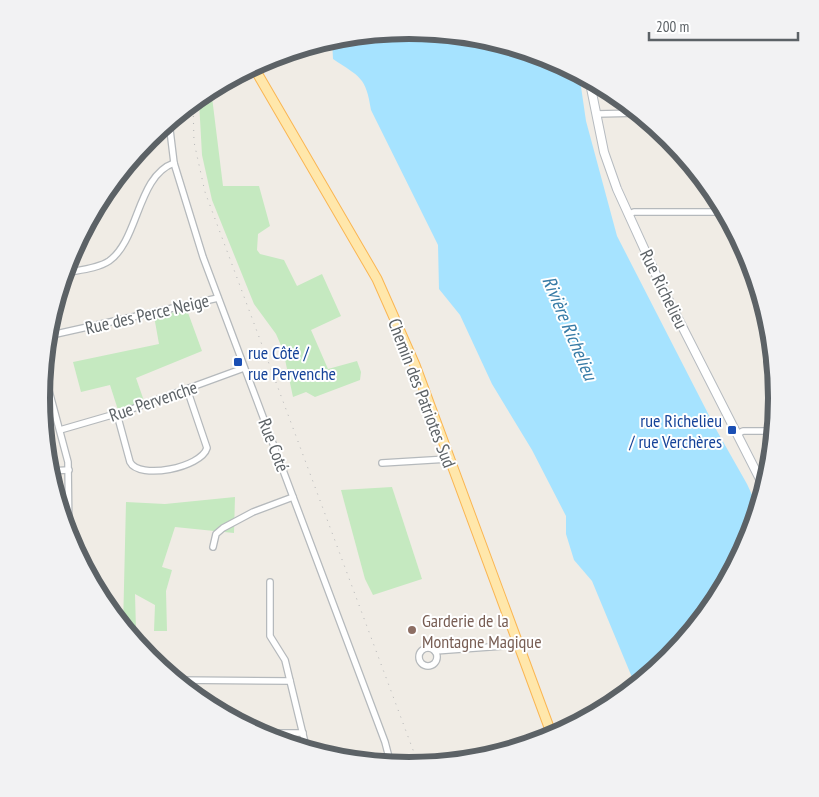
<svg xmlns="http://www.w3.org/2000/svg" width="819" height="797" font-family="'PT Sans Narrow',sans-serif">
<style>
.green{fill:#c5e9c0}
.water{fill:#a6e3ff}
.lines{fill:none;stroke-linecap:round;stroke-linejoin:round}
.minor-casing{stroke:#b5b9bc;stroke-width:8}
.secondary-casing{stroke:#b6bbc0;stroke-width:10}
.primary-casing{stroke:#fab653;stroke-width:11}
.minor{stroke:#fff;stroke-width:5.5}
.secondary{stroke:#fff;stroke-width:8}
.primary{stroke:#ffe7ab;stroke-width:9}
.rail{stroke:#b4b5b6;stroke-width:1;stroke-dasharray:1 6;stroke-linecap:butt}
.transit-dot{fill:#1a4fb4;stroke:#fff;stroke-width:2}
.education-dot{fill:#8d6e63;stroke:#fff;stroke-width:2}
.labels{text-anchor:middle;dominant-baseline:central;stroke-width:4;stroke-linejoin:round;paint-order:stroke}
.street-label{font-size:18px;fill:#5c6266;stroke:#fff}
.transit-label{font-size:18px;fill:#164399;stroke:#fff;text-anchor:start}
.education-label{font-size:18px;fill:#785e54;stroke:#fff;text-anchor:start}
.water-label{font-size:19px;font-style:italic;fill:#377ba6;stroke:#fff}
.rim{fill:none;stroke:#5c6266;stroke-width:6}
</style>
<rect width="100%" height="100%" fill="#f0ece5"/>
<g class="green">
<polygon points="211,89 223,186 259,186 270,226 258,234 257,250 260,254 284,260 297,286 322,274 341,316 311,330 328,369 357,361 361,372 360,380 315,397 306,392 293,397 283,350 276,334 254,304 212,200 202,155 199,101 199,97"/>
<polygon points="187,310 202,351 136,378 144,401 118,410 110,385 81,392 73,362 159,344 154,316"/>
<polygon points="392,487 422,579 373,595 365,579 341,490"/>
<polygon points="235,497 234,533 175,527 162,567 172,570 166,591 167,631 154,631 155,605 135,594 136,630 126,631 123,628 126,502 165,504"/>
</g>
<path class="water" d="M409 30 482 37 551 58 579 73 586 121 617 236 717 431 747 484 759 510 750 540 716 603 670 659 636 687 592 581 574 560 566 534V516L532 450 492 384 460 315 439 289 438 245 371 110C366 77 360 77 333 59L332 39Z"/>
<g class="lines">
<g class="minor-casing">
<g id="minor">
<polyline points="596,114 640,113"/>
<polyline points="169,122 174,163 203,257 385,742 391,765"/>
<polyline points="629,214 634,212 726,212"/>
<path d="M64 273C78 270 97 269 109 261 139 240 137 176 174 163"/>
<polyline points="47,336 218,298"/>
<polyline points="44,372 68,462 69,540"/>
<path d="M117 414 130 462C139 480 201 468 207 448L187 389"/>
<polyline points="60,430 129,410 244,368"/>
<polyline points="737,434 743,431 775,431"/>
<polyline points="382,463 448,459"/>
<polyline points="48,471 69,470"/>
<polyline points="213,547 216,534 223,528 253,512 293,497"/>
<polyline points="270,582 270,636 285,660 307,751"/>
<circle cx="428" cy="657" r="9"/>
<polyline points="435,651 518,645"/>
<polyline points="175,680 290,681"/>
<polyline points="257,733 303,733"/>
</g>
</g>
<g class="secondary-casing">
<polyline id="secondary" points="589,78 604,152 617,189 658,279 765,489"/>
</g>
<g class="primary-casing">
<polyline id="primary" points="253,66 377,279 415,365 553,738"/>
</g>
<use href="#minor" class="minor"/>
<use href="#secondary" class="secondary"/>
<use href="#primary" class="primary"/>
<polyline class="rail" points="193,102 194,142 205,192 419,766"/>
</g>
<g class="transit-dot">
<rect x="233" y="357" width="10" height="10" rx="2.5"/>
<rect x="727" y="425" width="10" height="10" rx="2.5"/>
</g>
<circle class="education-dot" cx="412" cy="630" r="5"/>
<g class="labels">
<g class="street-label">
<text transform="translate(664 289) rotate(64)">Rue Richelieu</text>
<text transform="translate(147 314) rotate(-13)">Rue des Perce Neige</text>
<text transform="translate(422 393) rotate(69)">Chemin des Patriotes Sud</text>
<text transform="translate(153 401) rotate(-19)">Rue Pervenche</text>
<text transform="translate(274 445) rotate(69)">Rue Coté</text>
</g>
<g class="transit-label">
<text x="248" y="352">rue Côté /<tspan x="248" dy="21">rue Pervenche</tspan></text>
<text x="722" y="420" text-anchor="end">rue Richelieu<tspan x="722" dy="21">/ rue Verchères</tspan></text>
</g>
<g class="education-label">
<text x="422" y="620">Garderie de la<tspan x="422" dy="21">Montagne Magique</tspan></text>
</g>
<g class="water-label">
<text transform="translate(570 328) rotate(67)">Rivière Richelieu</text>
</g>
</g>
<path d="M0 0H819V797H0ZM50 398a359 359 0 1 1 718 0a359 359 0 1 1-718 0Z" fill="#f2f2f3" fill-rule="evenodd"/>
<path class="rim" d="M50 398a359 359 0 1 1 718 0a359 359 0 1 1-718 0Z"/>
<path d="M649 32v8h149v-8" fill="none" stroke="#5c6266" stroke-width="2.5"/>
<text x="656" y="32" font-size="15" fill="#5c6266" stroke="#ffffff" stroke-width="4" paint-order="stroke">200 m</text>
</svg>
